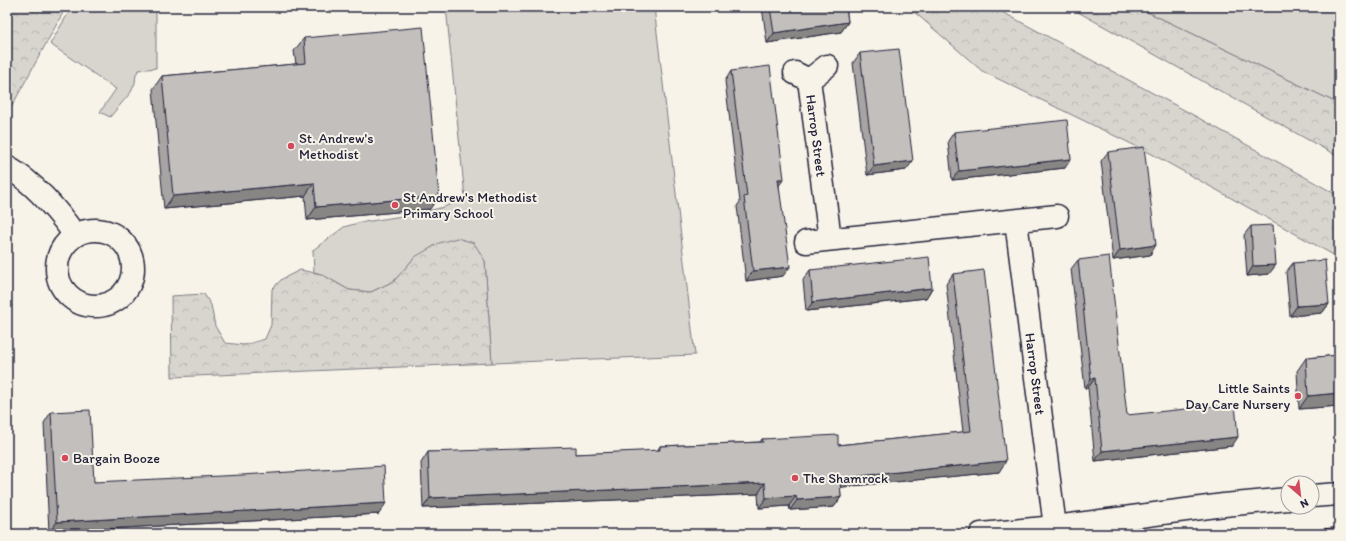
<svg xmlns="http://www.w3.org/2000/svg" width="1346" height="541" font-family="Itim,sans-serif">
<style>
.green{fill:#d8d5cf;stroke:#7d7c85}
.forest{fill:url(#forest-crowns);stroke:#7d7c85}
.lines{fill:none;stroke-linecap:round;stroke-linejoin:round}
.minor-casing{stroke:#22223b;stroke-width:25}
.major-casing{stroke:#22223b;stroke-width:25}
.minor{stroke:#f7f3e8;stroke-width:22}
.major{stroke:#f7f3e8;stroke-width:22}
.wall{fill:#a7a4a3;stroke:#22223b}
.shaded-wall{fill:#888684;stroke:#22223b}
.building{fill:#c2bfbd;stroke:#22223b}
.poi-dot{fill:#d1495b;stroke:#f7f3e8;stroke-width:1.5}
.labels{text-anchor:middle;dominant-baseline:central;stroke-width:4;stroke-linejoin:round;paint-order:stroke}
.street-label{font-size:14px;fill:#22223b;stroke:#f7f3e8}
.poi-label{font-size:14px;fill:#22223b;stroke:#f7f3e8;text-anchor:start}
</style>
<defs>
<pattern id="forest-crowns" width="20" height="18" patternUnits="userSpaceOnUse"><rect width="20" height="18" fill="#d8d5cf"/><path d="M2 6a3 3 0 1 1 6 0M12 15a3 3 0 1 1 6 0" fill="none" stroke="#b9b7b3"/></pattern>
</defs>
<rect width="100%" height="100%" fill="#f7f3e8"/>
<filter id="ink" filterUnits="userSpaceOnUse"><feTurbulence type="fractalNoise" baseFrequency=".025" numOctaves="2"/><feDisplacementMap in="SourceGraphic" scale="8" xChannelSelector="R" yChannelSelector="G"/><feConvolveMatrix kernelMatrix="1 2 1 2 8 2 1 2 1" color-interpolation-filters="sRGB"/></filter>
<g filter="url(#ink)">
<g class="green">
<polygon points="72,7 156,7 156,68 139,70 136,74 135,83 131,92 110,117 100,112 116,89 50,44"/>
<polygon points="446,7 654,7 695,355 492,363 485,261 415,257 394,281 371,292 349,290 321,274 314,272 313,250 344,227 358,223 415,214 444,207 465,198"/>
<polygon points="1137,7 1339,7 1339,104"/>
</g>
<g class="forest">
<polygon points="7,7 66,7 7,115"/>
<polygon points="907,7 993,7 1186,111 1339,196 1339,258 1150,153 982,71 919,16"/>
<polygon points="1069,7 1137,7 1339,104 1339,157"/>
<polygon points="457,238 474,243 485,261 492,363 172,377 171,296 204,294 211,305 215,326 225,343 244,345 265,339 271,325 272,289 282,279 300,270 321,274 349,290 371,292 394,281 415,257 439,243"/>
</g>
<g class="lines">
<g class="minor-casing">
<g id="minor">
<polyline points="795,73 809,80 827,66"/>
<path id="s1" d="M809 80 830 239"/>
<path d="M7 167C35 183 57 210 75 235"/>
<path id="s2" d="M1016 221 1055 527"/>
<circle cx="95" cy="268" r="38"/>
<polyline points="806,242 1057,216"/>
</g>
</g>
<g class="major-casing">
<g id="major">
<polyline points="1312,496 1339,494"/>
<polyline points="981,534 1055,527 1224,505 1288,499"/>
</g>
</g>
<use href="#minor" class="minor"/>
<use href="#major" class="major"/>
</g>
<g class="wall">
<polygon points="762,7 846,7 848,22 841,32 767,43"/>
<polygon points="304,38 430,209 307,220 305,196 164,209 153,89 162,76 296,64 294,51"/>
<polygon points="860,53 906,170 867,175 853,63"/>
<polygon points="731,71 779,185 783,276 746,281 737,206 740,202 725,81"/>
<polygon points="954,132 1065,168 952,180 948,141"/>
<polygon points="1108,152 1150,255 1113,260 1101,161"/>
<polygon points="1251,226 1269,274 1247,276 1244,235"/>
<polygon points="1078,260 1127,415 1232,446 1095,461 1088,388 1085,388 1071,269"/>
<polygon points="1293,263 1329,304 1322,313 1290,316 1286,272"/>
<polygon points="810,270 932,288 926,298 806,311 803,280"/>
<polygon points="953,274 999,472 840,487 841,497 834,507 790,510 789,506 759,508 758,494 423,508 421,463 428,452 576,454 657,451 660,446 760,442 762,439 838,445 963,432 946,284"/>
<polygon points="1339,355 1339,406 1299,409 1297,371 1306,358"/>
<polygon points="51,412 94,482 379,514 49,532 44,423"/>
</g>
<g class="shaded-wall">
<polygon points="848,22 841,32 767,43 774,33"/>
<polygon points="1071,159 1065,168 952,180 959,171"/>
<polygon points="913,161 906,170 867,175 874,166"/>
<polygon points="778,179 784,179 777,188"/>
<polygon points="314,183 305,196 164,209 173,196"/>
<polygon points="439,196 430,209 307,220 316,207"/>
<polygon points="1156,245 1150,255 1113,260 1120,250"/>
<polygon points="1276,265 1269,274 1247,276 1253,266"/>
<polygon points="790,267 783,276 746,281 753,271"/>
<polygon points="932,288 926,298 806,311 813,302"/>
<polygon points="1329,304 1322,313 1290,316 1297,306"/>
<polygon points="1095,378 1088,388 1085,388 1091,379"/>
<polygon points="1339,393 1339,406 1299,409 1308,396"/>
<polygon points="1238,437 1232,446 1095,461 1102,451"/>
<polygon points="1006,461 999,472 833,488 840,478"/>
<polygon points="765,483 758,494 423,508 430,498"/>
<polygon points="796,496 789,506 759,508 766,498"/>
<polygon points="841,497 834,507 790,510 797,500"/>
<polygon points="386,503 379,514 49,532 57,522"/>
</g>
<g class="building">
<polygon points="770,7 846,7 848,22 774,33"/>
<polygon points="423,27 439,196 316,207 314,183 173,196 162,76 306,63 304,38"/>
<polygon points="899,49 913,161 874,166 860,53"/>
<polygon points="770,66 784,179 778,179 790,267 753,271 744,197 747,196 731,71"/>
<polygon points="1067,120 1071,159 959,171 954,132"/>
<polygon points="1144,147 1156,245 1120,250 1108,152"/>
<polygon points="1273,225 1276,265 1253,266 1251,226"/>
<polygon points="1109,256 1127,415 1235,404 1238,437 1102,451 1095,378 1091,379 1078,260"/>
<polygon points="929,257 932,288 813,302 810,270"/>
<polygon points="1325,260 1329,304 1297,306 1293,263"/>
<polygon points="984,270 1006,461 840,478 841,497 797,500 796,496 766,498 765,483 430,498 428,452 576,447 576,454 660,450 660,446 763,442 762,439 838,435 838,445 971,431 953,274"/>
<polygon points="7,345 9,352 7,353"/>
<polygon points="1339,355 1339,393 1308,396 1306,358"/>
<polygon points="90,410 94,482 242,475 384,466 386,503 57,522 51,412"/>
<polygon points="1339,527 1339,534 1284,534"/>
</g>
</g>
<g class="poi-dot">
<circle cx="291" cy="146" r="4"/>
<circle cx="395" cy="205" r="4"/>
<circle cx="1298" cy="396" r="4"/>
<circle cx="65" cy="458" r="4"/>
<circle cx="795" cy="478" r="4"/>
</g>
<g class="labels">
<g class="street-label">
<text stroke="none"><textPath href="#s1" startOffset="56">Harrop Street</textPath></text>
<text stroke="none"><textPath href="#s2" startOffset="154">Harrop Street</textPath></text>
</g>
<g class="poi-label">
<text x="299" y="138">St. Andrew's<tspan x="299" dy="16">Methodist</tspan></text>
<text x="403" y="197">St Andrew's Methodist<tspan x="403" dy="16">Primary School</tspan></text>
<text x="1290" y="388" text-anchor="end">Little Saints<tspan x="1290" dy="16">Day Care Nursery</tspan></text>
<text x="73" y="458">Bargain Booze</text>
<text x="803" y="478">The Shamrock</text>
</g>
</g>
<rect width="1346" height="541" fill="none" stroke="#f7f3e8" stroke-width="24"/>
<rect x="12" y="12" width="1322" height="517" fill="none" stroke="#22223b" stroke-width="1.5" filter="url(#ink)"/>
<g transform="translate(1300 495) rotate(152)"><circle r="19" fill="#f7f3e8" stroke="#a29fa3"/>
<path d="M0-3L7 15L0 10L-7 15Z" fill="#d1495b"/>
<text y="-6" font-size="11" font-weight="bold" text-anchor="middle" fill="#22223b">N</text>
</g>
</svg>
